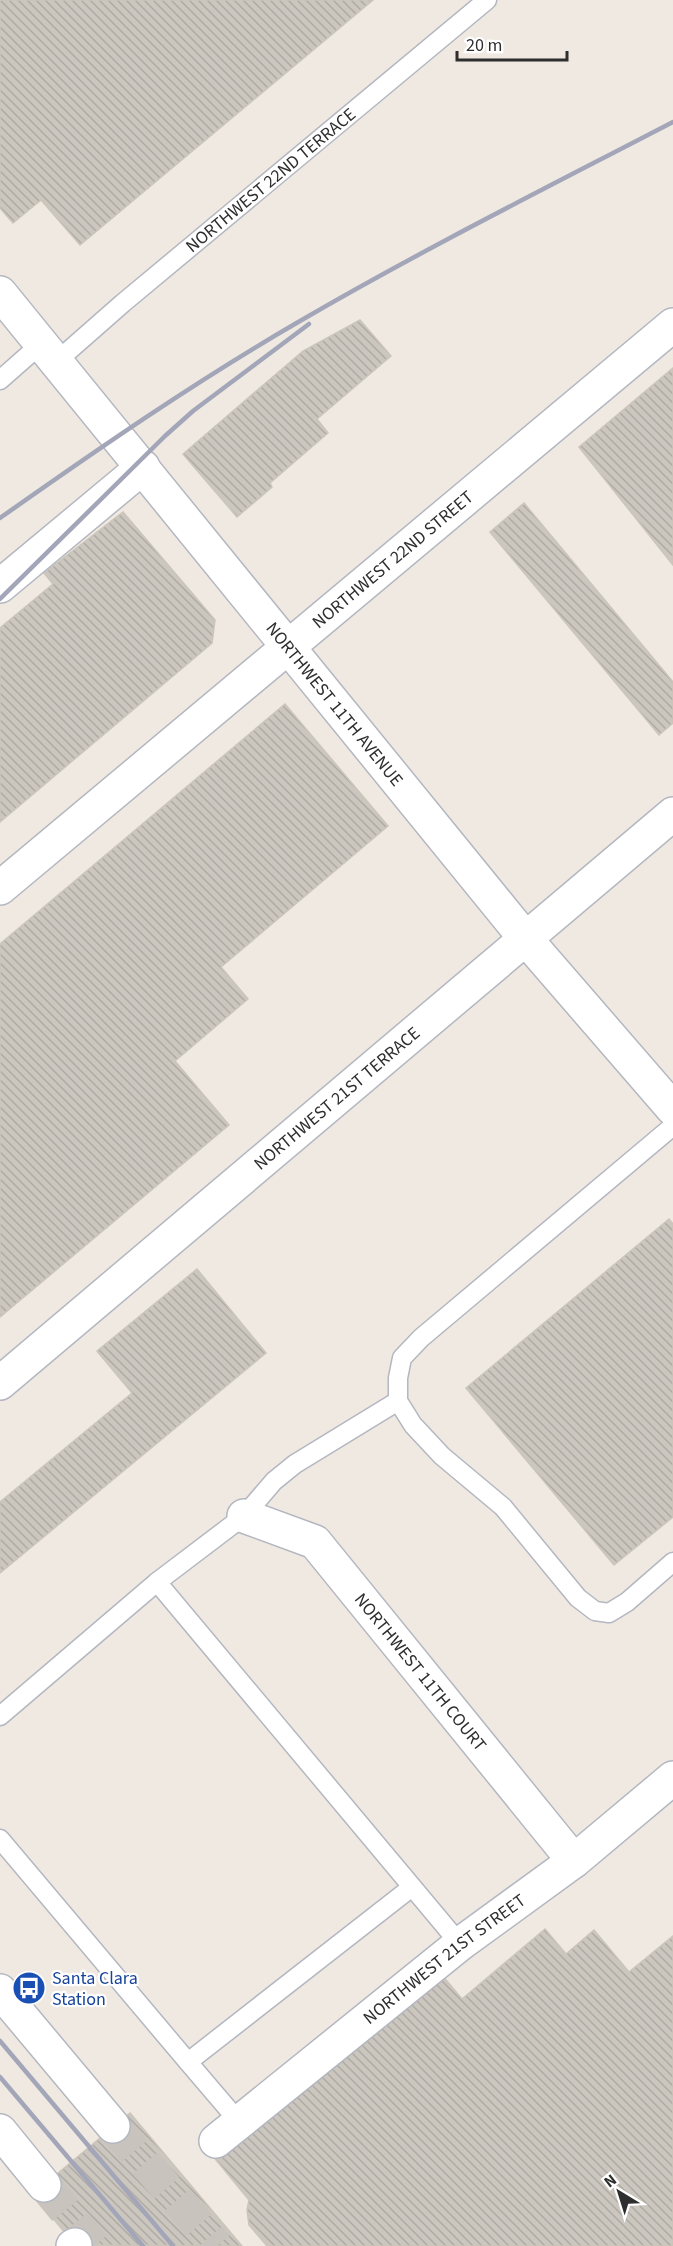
<svg xmlns="http://www.w3.org/2000/svg" width="673" height="2246" font-family="'Source Sans 3',sans-serif">
<style>
.building{fill:url(#building-back-hatch);stroke:#cbc5ba;stroke-width:1.5}
.lines{fill:none;stroke-linecap:round;stroke-linejoin:round}
.secondary-tunnel{stroke:#c8c4bd;stroke-width:33;stroke-dasharray:33 16;stroke-linecap:butt}
.lane-casing{stroke:#b4b7c1;stroke-width:21}
.street-casing{stroke:#b4b7c1;stroke-width:36}
.secondary-casing{stroke:#b4b7c1;stroke-width:36}
.lane{stroke:#fff;stroke-width:18}
.street{stroke:#fff;stroke-width:33}
.secondary{stroke:#fff;stroke-width:33}
.rail{stroke:#a3a6b8;stroke-width:4.5}
.labels{text-anchor:middle;dominant-baseline:central;stroke-width:4.5;stroke-linejoin:round;paint-order:stroke}
.street-label{font-size:18px;fill:#2e2e2e;stroke:#fff}
.transit-label{font-size:18px;fill:#164399;stroke:#fff;text-anchor:start}
</style>
<defs>
<pattern id="building-back-hatch" width="6" height="6" patternUnits="userSpaceOnUse" patternTransform="scale(1.5)"><rect width="6" height="6" fill="#cbc7bf"/><path d="M-1 5l2 2M0 0l6 6M5-1l2 2" fill="none" stroke="#afaba4"/></pattern>
</defs>
<rect width="100%" height="100%" fill="#efe9e1"/>
<g class="building">
<polygon points="0,0 373,0 80,245 41,200 13,223 0,208"/>
<polygon points="360,320 391,356 317,419 328,433 270,483 272,487 237,517 183,454 303,351"/>
<polygon points="673,368 673,565 579,447"/>
<polygon points="524,503 673,682 673,723 659,735 490,532"/>
<polygon points="123,512 215,620 212,643 0,822 0,628 53,584 44,573"/>
<polygon points="285,704 388,826 221,967 248,999 175,1061 229,1125 0,1317 0,944"/>
<polygon points="669,1219 673,1224 673,1517 614,1565 466,1388"/>
<polygon points="197,1269 266,1353 0,1573 0,1502 132,1393 97,1351"/>
<polygon points="545,1929 566,1954 594,1930 629,1972 673,1936 673,2246 267,2246 249,2225 247,2210 249,2200 212,2155 437,1969 462,1999"/>
<polygon points="130,2113 242,2246 75,2245 33,2194"/>
</g>
<g class="lines">
<g class="secondary-tunnel">
<polyline points="113,2126 217,2246"/>
<polyline points="44,2185 94,2246"/>
</g>
<g class="lane-casing">
<g id="lane">
<path id="s1" d="M57 361 123 303 487 0"/>
<polyline points="0,380 42,343"/>
<polyline points="673,1126 421,1338 402,1358 398,1378 398,1401 413,1425 442,1456 503,1507 578,1598 595,1611 609,1613 627,1602 673,1562"/>
<polyline points="157,1582 244,1516 274,1481 295,1464 398,1401"/>
<polyline points="0,1716 157,1582 460,1944"/>
<polyline points="0,1839 188,2062"/>
<polyline points="240,2123 188,2062 412,1887"/>
</g>
</g>
<g class="street-casing">
<g id="street">
<path id="s2" d="M0 293 525 938 673 1109"/>
<polyline points="0,586 143,467"/>
<path id="s3" d="M0 888 673 325"/>
<path id="s4" d="M0 1383 673 814"/>
<path id="s5" d="M244 1516 315 1542 574 1861"/>
<path id="s6" d="M216 2141 460 1944 574 1861 673 1778"/>
<polyline points="73,2246 75,2245"/>
</g>
</g>
<g class="secondary-casing">
<g id="secondary">
<polyline points="0,1991 113,2126"/>
<polyline points="0,2131 44,2185"/>
</g>
</g>
<use href="#lane" class="lane"/>
<use href="#street" class="street"/>
<use href="#secondary" class="secondary"/>
<g class="rail">
<path d="M0 518C98 449 196 381 300 321 422 250 548 187 673 122"/>
<polyline points="0,599 165,436 193,411 309,324"/>
<polyline points="0,2041 173,2246"/>
<polyline points="0,2077 143,2246"/>
</g>
</g>
<defs>
<g id="bus-disc" transform="scale(1.725)"><circle r="9.5" fill="#1a4fb4" stroke="#fff"/><path d="M-5-6H5V4H4V6H2V4H-2V6H-4V4H-5ZM-3.5-4V0h7V-4ZM-3.5 1.2v1.5H-2V1.2ZM2 1.2v1.5H3.5V1.2Z" fill="#fff"/></g>
</defs>
<g fill-rule="evenodd">
<use href="#bus-disc" x="29" y="1988"/>
</g>
<g class="labels">
<g class="street-label">
<text stroke="none"><textPath href="#s1" startOffset="280">NORTHWEST 22ND TERRACE</textPath></text>
<text stroke="none"><textPath href="#s3" startOffset="512">NORTHWEST 22ND STREET</textPath></text>
<text stroke="none"><textPath href="#s2" startOffset="530">NORTHWEST 11TH AVENUE</textPath></text>
<text stroke="none"><textPath href="#s4" startOffset="441">NORTHWEST 21ST TERRACE</textPath></text>
<text stroke="none"><textPath href="#s5" startOffset="243">NORTHWEST 11TH COURT</textPath></text>
<text stroke="none"><textPath href="#s6" startOffset="292">NORTHWEST 21ST STREET</textPath></text>
</g>
<g class="transit-label">
<text x="52" y="1978">Santa Clara<tspan x="52" dy="21">Station</tspan></text>
</g>
</g>
<g transform="translate(619 2192) rotate(322)" stroke="#ffffff" stroke-width="4.5" paint-order="stroke">
<path d="M0-4.5L10 22L0 15L-10 22Z" fill="#2e2e2e"/>
<text y="-9" font-size="16" font-weight="bold" text-anchor="middle" fill="#2e2e2e">N</text>
</g>
<path d="M457 51v9h110v-9" fill="none" stroke="#2e2e2e" stroke-width="3"/>
<text x="466" y="51" font-size="18" fill="#2e2e2e" stroke="#ffffff" stroke-width="4.5" paint-order="stroke">20 m</text>
</svg>
